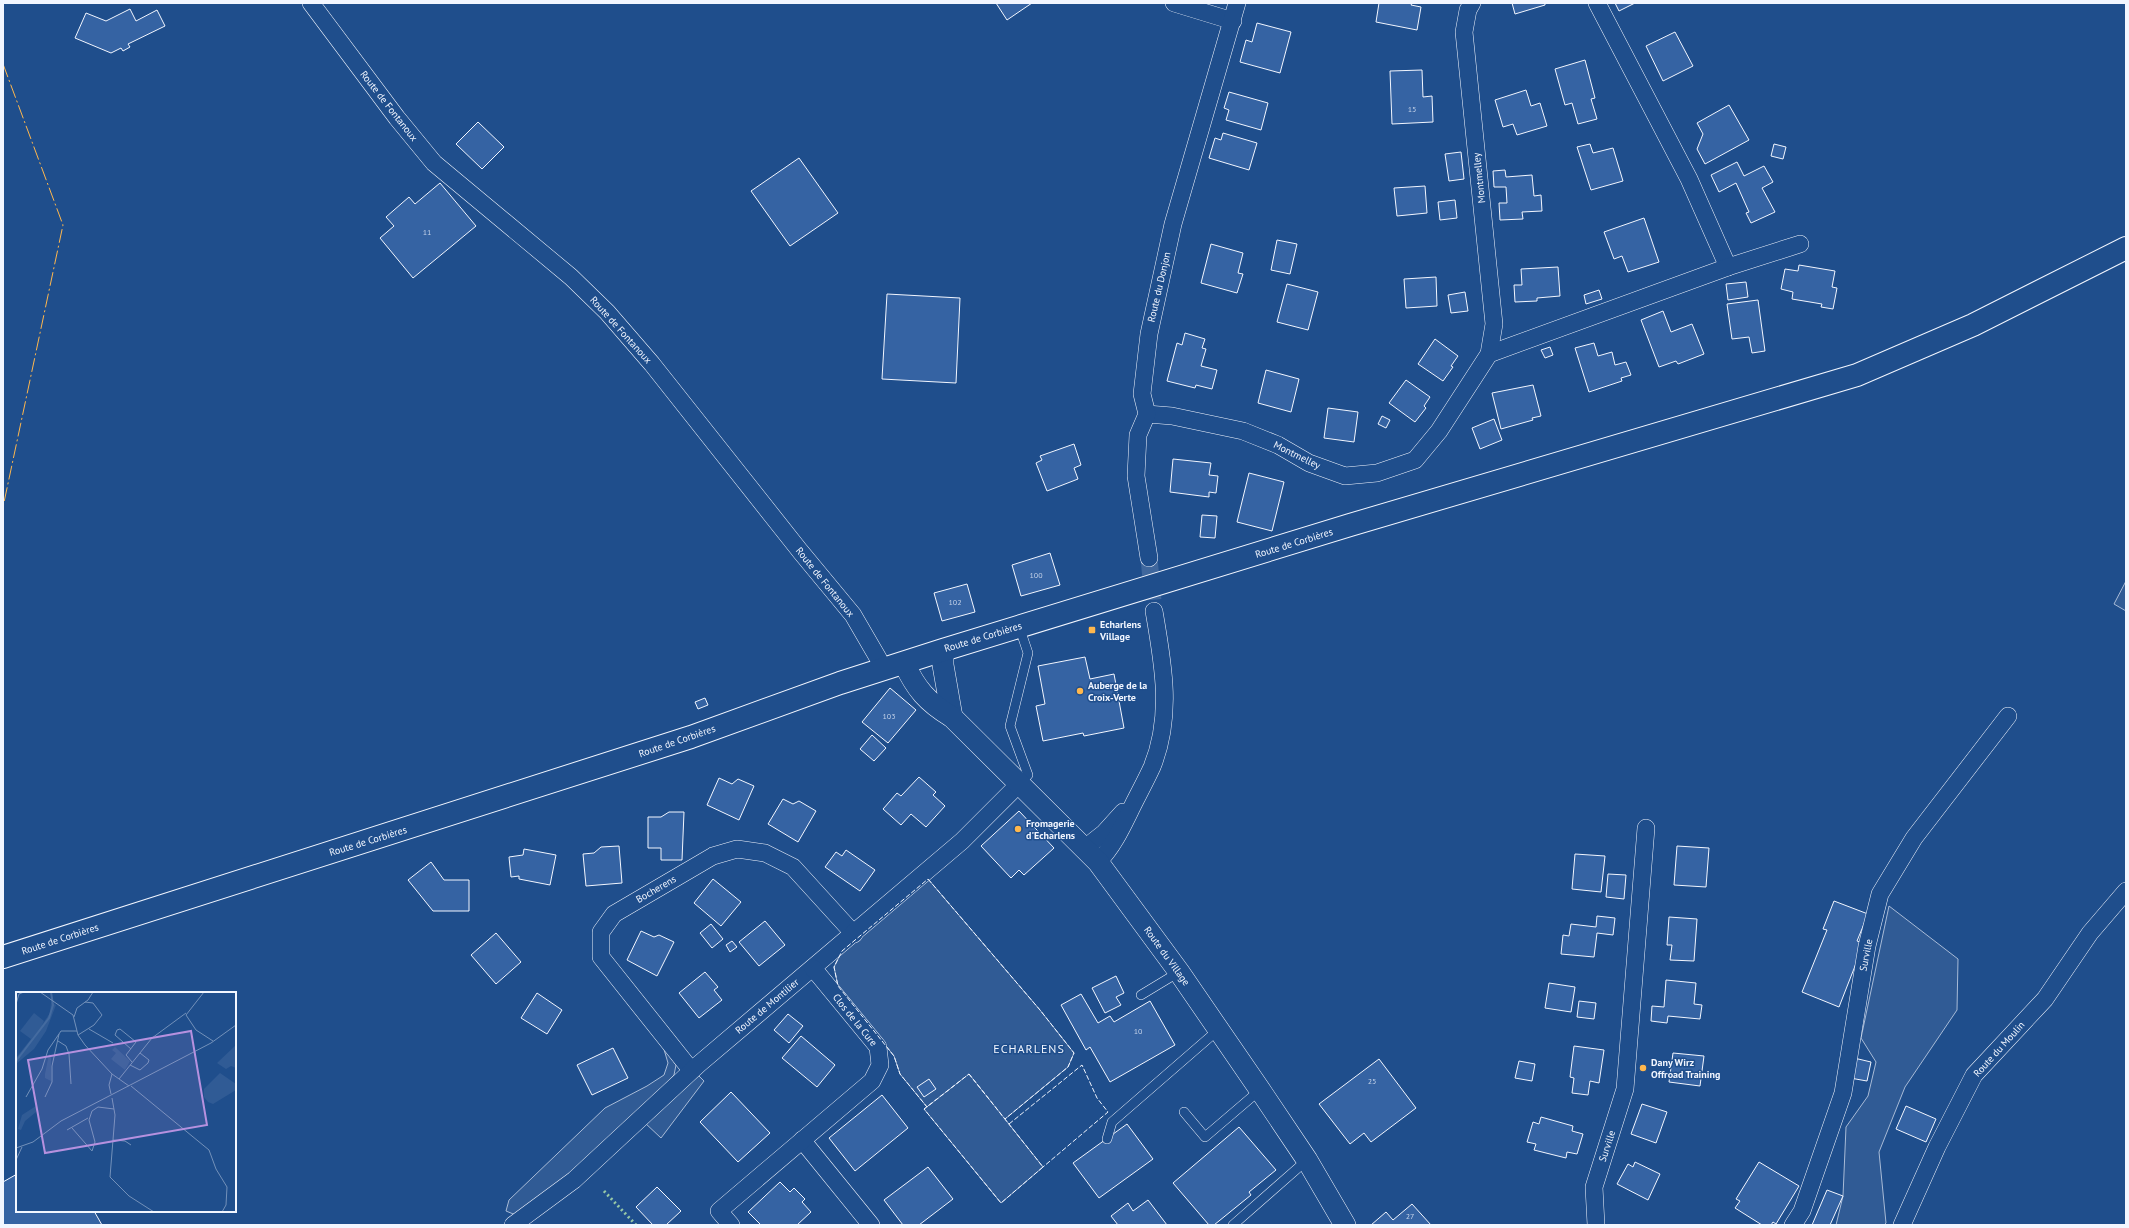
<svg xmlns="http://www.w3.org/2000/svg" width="2129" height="1228" font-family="'PT Sans',sans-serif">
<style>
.green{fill:#305b95;stroke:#a8bbd7}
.building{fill:#3563a3;stroke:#f2f6ff}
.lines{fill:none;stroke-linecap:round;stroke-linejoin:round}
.minor-tunnel{stroke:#3f679d;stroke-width:17;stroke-dasharray:17 8;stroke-linecap:butt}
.service-casing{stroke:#f2f6ff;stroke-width:10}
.minor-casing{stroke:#f2f6ff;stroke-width:18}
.tertiary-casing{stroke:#f2f6ff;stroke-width:22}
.secondary-casing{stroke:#f2f6ff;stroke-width:24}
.service{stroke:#1f4e8c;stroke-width:9}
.minor{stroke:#1f4e8c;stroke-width:17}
.tertiary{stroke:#1f4e8c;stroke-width:21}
.secondary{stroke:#1f4e8c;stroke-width:22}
.hedge{stroke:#97c8a6;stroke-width:3;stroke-dasharray:2 3;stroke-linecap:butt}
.fence{stroke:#f2f6ff;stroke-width:1;stroke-dasharray:5 2;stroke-linecap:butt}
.power{stroke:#ffb74d;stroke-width:1;stroke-dasharray:14 3 2 3;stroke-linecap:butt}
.poi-dot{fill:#ffb74d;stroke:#1f4e8c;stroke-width:1.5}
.labels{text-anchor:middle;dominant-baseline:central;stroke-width:3;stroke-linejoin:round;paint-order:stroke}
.number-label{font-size:8px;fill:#c3d1e8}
.street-label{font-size:10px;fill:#f2f6ff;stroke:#1f4e8c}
.poi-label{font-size:10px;font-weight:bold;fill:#f2f6ff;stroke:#1f4e8c;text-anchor:start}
.quarter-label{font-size:12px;letter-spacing:1px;fill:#f2f6ff;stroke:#1f4e8c}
.inset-river{fill:none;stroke:#446ba0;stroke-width:2}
.inset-road{fill:none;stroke:#7391ba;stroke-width:1}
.view{fill:#b691df;fill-opacity:0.15;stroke:#b691df;stroke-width:2}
.inset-edge{fill:none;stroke:#f2f6ff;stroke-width:2}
</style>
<rect width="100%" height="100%" fill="#1f4e8c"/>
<g class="green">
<polygon points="2126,581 2126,611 2114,604"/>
<polygon points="928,879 1040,1010 1074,1053 1068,1067 1005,1119 1043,1167 1001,1203 924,1109 927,1107 900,1074 894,1056 838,986 834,967 842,951"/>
<polygon points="1889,906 1958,959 1957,1010 1905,1087 1879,1152 1886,1223 1884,1225 1836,1225 1843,1196 1846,1127 1868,1096 1876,1062 1861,1038"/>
<polygon points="663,1046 676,1065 674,1075 655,1098 571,1176 518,1216 506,1211 509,1200 605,1108 647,1086 664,1075 668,1063"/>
<polygon points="697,1074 704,1081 661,1138 644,1122"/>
</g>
<g class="building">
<polygon points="996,3 1032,3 1007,20"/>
<polygon points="1379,3 1412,3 1411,5 1421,7 1417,30 1376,22"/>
<polygon points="1509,3 1545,3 1545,5 1515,14 1512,3"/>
<polygon points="1615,3 1635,3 1619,11"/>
<polygon points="130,9 136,21 157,10 165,26 128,44 130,47 123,51 121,48 111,53 75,38 86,13 106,21"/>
<polygon points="1257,23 1291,32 1280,73 1240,62 1246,40 1252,42"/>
<polygon points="1675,32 1693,66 1663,81 1646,46"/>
<polygon points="1585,60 1595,98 1591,99 1597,119 1578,124 1572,103 1565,105 1555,69"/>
<polygon points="1422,70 1423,97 1432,96 1433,122 1392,124 1390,71"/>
<polygon points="1526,90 1531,106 1540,103 1547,126 1517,135 1513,124 1503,127 1495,100"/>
<polygon points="1229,92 1268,103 1261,130 1226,120 1229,110 1224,108"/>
<polygon points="1729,105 1749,140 1705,164 1697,149 1703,134 1697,123"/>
<polygon points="478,122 504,147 482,169 456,144"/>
<polygon points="1223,133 1257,143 1249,170 1209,158 1215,138 1221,140"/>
<polygon points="1590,144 1593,153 1613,148 1623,181 1591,190 1577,147"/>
<polygon points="1774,144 1786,147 1783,159 1771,156"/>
<polygon points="1461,152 1464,179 1449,181 1445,154"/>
<polygon points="799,158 838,213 790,246 751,191"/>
<polygon points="1737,162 1744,176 1764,166 1773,182 1762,188 1775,212 1751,223 1746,213 1749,212 1736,183 1719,192 1711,175"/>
<polygon points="1505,170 1506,177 1532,175 1534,196 1541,195 1542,211 1522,212 1523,219 1500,220 1499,203 1507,203 1506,187 1494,187 1493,171"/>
<polygon points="440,183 476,226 413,278 380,238 394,226 386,217 409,197 415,204"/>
<polygon points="1425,186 1427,213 1397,216 1394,188"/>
<polygon points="1455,200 1457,218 1440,220 1438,202"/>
<polygon points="1644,218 1659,262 1628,272 1622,256 1614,259 1604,232"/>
<polygon points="1277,240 1297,244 1290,274 1271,270"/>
<polygon points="1211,244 1243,253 1238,273 1243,274 1237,293 1201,283"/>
<polygon points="1799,265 1835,271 1832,287 1837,288 1833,309 1821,307 1822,304 1792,299 1793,292 1781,289 1785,269 1798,271"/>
<polygon points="1558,267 1560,296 1537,298 1537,301 1515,302 1514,285 1522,285 1521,269"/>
<polygon points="1436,277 1437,306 1406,308 1404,279"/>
<polygon points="1746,282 1748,297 1728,300 1726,284"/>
<polygon points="1287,284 1318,292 1308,330 1277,322"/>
<polygon points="1599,290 1602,299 1586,304 1584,295"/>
<polygon points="1465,292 1468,311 1451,313 1448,295"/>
<polygon points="887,294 960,298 956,383 882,379"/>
<polygon points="1758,300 1765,351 1752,353 1749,337 1732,339 1727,304"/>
<polygon points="1663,311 1671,332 1692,324 1704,354 1678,364 1676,361 1659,367 1641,320"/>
<polygon points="1185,333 1205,339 1202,348 1206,349 1201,366 1217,370 1212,389 1196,385 1195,388 1167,381 1177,343 1182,345"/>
<polygon points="1435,339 1458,356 1451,366 1453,367 1443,381 1418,364"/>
<polygon points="1594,343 1598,356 1612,352 1615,365 1626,362 1631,375 1621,378 1622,381 1589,392 1575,348"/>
<polygon points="1550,347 1553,355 1545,358 1541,350"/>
<polygon points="1266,370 1299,379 1291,412 1258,403"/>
<polygon points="1406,380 1430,397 1424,406 1426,408 1415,422 1389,403"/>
<polygon points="1533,385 1541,416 1532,418 1533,420 1501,429 1492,393"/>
<polygon points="1328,408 1358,412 1354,442 1324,438"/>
<polygon points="1382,416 1390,420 1386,428 1378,424"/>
<polygon points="1494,419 1502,440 1480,449 1472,428"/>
<polygon points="1074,444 1081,465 1074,468 1078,479 1047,491 1036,463 1042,460 1040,456"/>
<polygon points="1173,459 1211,463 1209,475 1218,476 1216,493 1209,492 1209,497 1170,492"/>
<polygon points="1249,473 1284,482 1272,531 1237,522"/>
<polygon points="1202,515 1217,516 1215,538 1200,537"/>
<polygon points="1050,553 1060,585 1021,596 1012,565"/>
<polygon points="967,584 975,612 942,621 934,593"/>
<polygon points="1085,657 1090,679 1114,674 1124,728 1084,736 1083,733 1043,741 1036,706 1045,704 1038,666"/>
<polygon points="890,688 916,710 888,743 862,722"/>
<polygon points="705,698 708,705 698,709 695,702"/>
<polygon points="872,735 886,748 874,761 860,749"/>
<polygon points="919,777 936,792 933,795 945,806 926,827 911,814 901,825 883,809 897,793 901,796"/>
<polygon points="719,778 732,784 738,779 754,786 739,820 707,805"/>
<polygon points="783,799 793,804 799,801 816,811 798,842 768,824"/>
<polygon points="1019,811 1054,848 1024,875 1019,870 1011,878 981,846"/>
<polygon points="669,812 684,812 682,860 661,860 661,848 648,848 648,817 661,817"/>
<polygon points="619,846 622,883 586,886 583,854 594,853 601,847"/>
<polygon points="1677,846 1709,848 1706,887 1674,885"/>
<polygon points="524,849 556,855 550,885 519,879 519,876 511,877 509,857 523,855"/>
<polygon points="846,850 875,870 860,891 825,867 836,852 842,856"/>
<polygon points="1575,854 1605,856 1601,892 1572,889"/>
<polygon points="431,862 444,880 469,880 469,911 433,911 408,880"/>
<polygon points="1608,874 1626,875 1624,899 1606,897"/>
<polygon points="713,879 741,902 721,926 694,903"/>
<polygon points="1834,901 1868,914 1857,941 1864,943 1839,1007 1802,992 1827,930 1823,929"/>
<polygon points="1597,916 1615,918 1613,935 1597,933 1594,957 1561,954 1563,935 1569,936 1571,924 1596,927"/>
<polygon points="1669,917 1697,919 1694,961 1670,960 1672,945 1667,945"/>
<polygon points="765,921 785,945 759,966 739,942"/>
<polygon points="711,924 723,939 712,948 700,933"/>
<polygon points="641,931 654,937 659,935 674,942 657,976 627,960"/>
<polygon points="496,933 521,962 496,984 471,955"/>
<polygon points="732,941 737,947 730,952 726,945"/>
<polygon points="705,972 718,987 714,990 722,1000 699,1018 679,993"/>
<polygon points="1116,976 1124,993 1116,997 1121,1005 1105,1013 1092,988"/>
<polygon points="1666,980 1696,983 1694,1004 1702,1005 1700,1019 1668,1016 1667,1023 1651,1021 1652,1006 1664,1007"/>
<polygon points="1549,983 1575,987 1571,1012 1545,1008"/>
<polygon points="537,993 562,1010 547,1034 521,1018"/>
<polygon points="1081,994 1098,1023 1110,1016 1114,1022 1150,1001 1175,1045 1110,1082 1090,1047 1086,1050 1061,1005"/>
<polygon points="1579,1001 1596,1003 1594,1019 1577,1017"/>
<polygon points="788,1014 803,1026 789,1043 774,1030"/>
<polygon points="801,1036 835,1065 817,1087 782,1058"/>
<polygon points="1574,1046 1604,1050 1599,1083 1590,1081 1588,1095 1572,1093 1574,1078 1570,1077"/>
<polygon points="613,1048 628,1078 592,1095 577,1065"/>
<polygon points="1673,1053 1704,1056 1700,1086 1669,1082"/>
<polygon points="1854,1058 1871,1062 1867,1081 1850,1078"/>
<polygon points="1379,1059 1416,1108 1371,1142 1364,1133 1350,1144 1319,1104"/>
<polygon points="1519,1061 1535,1064 1532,1081 1515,1078"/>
<polygon points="929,1079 936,1089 924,1097 917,1087"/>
<polygon points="731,1092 770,1133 738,1162 700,1122"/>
<polygon points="882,1095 908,1128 855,1171 829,1138"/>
<polygon points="1642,1104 1667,1112 1656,1143 1631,1134"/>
<polygon points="1906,1106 1936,1119 1926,1142 1896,1129"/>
<polygon points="1541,1117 1573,1126 1572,1131 1583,1134 1577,1154 1567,1152 1566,1158 1534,1150 1536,1144 1527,1142 1533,1122 1539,1124"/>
<polygon points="1127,1124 1153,1159 1099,1198 1073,1163"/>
<polygon points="1239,1127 1276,1170 1249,1192 1251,1195 1214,1225 1209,1225 1173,1183"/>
<polygon points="1635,1162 1660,1174 1648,1200 1617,1184 1628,1164 1633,1167"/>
<polygon points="1759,1162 1799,1186 1776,1224 1773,1222 1771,1225 1762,1225 1735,1208 1740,1201 1736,1199"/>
<polygon points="928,1167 953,1199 919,1225 903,1225 884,1200"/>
<polygon points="17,1174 17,1211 94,1211 102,1225 3,1225 3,1182"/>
<polygon points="780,1182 790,1192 794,1188 805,1199 802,1202 811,1212 797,1225 761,1225 748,1212"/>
<polygon points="657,1187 681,1211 666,1225 653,1225 636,1207"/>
<polygon points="1827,1190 1843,1196 1830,1225 1812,1225"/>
<polygon points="1148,1200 1167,1225 1118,1225 1111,1216 1128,1203 1133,1211"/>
<polygon points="1412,1204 1431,1225 1371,1225 1386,1212 1393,1220"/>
</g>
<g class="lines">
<polyline class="minor-tunnel" points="1149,558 1154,611"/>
<g class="service-casing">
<g id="service">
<polyline points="1019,784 1028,775 1010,726 1028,653 1019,626"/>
<polyline points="1141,995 1179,972"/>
<polyline points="1184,1112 1205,1137 1260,1090"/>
<polyline points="1107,1139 1112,1122 1218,1030"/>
<polyline points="1233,1225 1307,1160"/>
</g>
</g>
<g class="minor-casing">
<g id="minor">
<polyline points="311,3 397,118 434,163 571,277 607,312 652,364 800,551 853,615 878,658 883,669"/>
<polyline points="1174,3 1233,21"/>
<polyline points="1597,3 1689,179 1728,267"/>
<polyline points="1489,354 1728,267 1800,244"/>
<polyline points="1147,414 1172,416 1243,431 1278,445 1309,463 1345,476 1377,473 1415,460 1439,431 1489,354 1494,324 1464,32 1468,10 1472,3"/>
<polyline points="1149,558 1136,476 1138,435 1147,414 1142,394 1149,334 1173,224 1237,3"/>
<polyline points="1085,848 1104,833 1123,812"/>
<path d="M1098 862C1114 846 1123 825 1133 805 1139 793 1146 780 1152 767 1173 716 1163 663 1154 611"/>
<polyline points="691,1070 601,957 601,932 614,914 713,856 737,849 765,853 793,867 854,934"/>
<polyline points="802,1140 871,1225"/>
<polyline points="513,1225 574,1180 699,1064 962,841 1019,784"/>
<polyline points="731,1225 719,1211 872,1081 880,1065 878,1047 813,968"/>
<polyline points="1596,1225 1594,1187 1625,1089 1646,828"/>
<polyline points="1793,1225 1802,1211 1843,1093 1867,946 1880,894 1914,838 2008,716"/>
<polyline points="1902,1225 1937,1147 1974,1075 2045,999 2090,933 2126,891"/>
</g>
</g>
<g class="tertiary-casing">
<g id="tertiary">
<polyline points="943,650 943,665 952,717"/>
<path d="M904 663C916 689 927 702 952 717L1098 862 1179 972 1260 1090 1307 1160 1345 1225"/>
</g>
</g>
<g class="secondary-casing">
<polyline id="secondary" points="3,957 691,737 840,683 943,650 1350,525 1857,375 1973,325 2126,248"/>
</g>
<use href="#service" class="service"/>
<use href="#minor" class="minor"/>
<use href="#tertiary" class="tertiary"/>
<use href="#secondary" class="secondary"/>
<polyline class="hedge" points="604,1191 636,1225"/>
<g class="fence">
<polygon points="928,879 1040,1010 1074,1053 1068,1067 1005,1119 969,1074 927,1107 900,1074 894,1056 838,986 834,967 842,951"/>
<polygon points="969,1074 1043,1167 1001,1203 924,1109"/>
<polyline points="1009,1124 1082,1065 1097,1098 1108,1112 1043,1167"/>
</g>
<polyline class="power" points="3,64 63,225 3,507"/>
</g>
<g class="poi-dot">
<rect x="1088" y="626" width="8" height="8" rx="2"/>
<circle cx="1080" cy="691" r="4"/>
<circle cx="1018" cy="829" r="4"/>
<circle cx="1643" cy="1068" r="4"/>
</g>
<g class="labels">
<g class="number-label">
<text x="1412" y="109">15</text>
<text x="427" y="232">11</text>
<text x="1036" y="575">100</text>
<text x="955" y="602">102</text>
<text x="889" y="716">103</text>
<text x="1138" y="1031">10</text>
<text x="1372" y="1081">25</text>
<text x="1410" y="1216">27</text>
</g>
<g class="street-label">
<text transform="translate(389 106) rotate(52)">Route de Fontanoux</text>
<text transform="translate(1479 178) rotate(-96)">Montmelley</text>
<text transform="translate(1159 287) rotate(-77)">Route du Donjon</text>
<text transform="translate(621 330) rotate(48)">Route de Fontanoux</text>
<text transform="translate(1297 455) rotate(26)">Montmelley</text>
<text transform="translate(1294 543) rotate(-17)">Route de Corbières</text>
<text transform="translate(825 582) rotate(51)">Route de Fontanoux</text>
<text transform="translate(983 637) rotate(-17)">Route de Corbières</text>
<text transform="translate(677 741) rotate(-19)">Route de Corbières</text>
<text transform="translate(368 841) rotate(-17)">Route de Corbières</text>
<text transform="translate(656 889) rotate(-30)">Bocherens</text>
<text transform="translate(60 939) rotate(-18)">Route de Corbières</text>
<text transform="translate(1866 955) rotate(-79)">Surville</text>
<text transform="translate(1167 956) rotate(54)">Route du Village</text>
<text transform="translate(767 1006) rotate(-40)">Route de Montilier</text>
<text transform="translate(855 1020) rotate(51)">Clos de la Cure</text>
<text transform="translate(1999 1049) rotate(-48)">Route du Moulin</text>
<text transform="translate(1607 1146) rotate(-72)">Surville</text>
</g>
<g class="poi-label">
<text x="1100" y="624">Echarlens<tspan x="1100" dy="12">Village</tspan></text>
<text x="1088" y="685">Auberge de la<tspan x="1088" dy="12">Croix-Verte</tspan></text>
<text x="1026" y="823">Fromagerie<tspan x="1026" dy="12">d'Echarlens</tspan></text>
<text x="1651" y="1062">Dany Wirz<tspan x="1651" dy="12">Offroad Training</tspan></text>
</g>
<g class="quarter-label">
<text x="1029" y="1048">ECHARLENS</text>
</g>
</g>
<g transform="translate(16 992)">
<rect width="220" height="220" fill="#1f4e8c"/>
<path d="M35 10 40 13 30 39 18 57 0 72V66L15 47 4 39 18 21 28 29 26 33 34 21ZM220 53V76L215 74 210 77 201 71ZM99 55 114 69 109 78 95 67 100 61 96 58ZM33 62 35 63V89L29 86V82ZM204 81 220 92V98L197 112 192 110 188 105V97ZM20 114V120L9 129 5 138 2 137 6 123Z" fill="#305b95"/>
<path class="inset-river" d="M0 69 33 26 37 13 35 0"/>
<path class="inset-road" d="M24 0 57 23 62 43 69 53 96 82 113 94M188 0 170 23 180 38 197 49M0 12 3 2 8 0M58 25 61 16 72 8 77 0M73 37 97 51M45 39H61M62 43 78 33 86 23 77 11 69 10M42 49 50 54 53 62 55 92M115 57 99 43 101 38 104 37 120 50 110 63 116 70M114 73 124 78 132 71 133 68 124 61M103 87 136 46 170 21M115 94 193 158 200 177 211 195 210 213 206 220M95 102 93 93 96 82M10 105 26 77 32 58 45 39M29 105 36 90V74L43 42M96 106 99 123 94 185 113 204 138 220M56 136 76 159 79 150 73 128 76 119 82 115 98 117M51 138 72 126M97 148 109 149 115 153M0 156 17 150 45 129 195 51 220 33M0 168 6 155"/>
<path class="view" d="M175 39 191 133 29 161 12 68Z"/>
<rect width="220" height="220" class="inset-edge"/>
</g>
<rect width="2129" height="1228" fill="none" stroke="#f2f6ff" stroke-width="8"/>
</svg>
